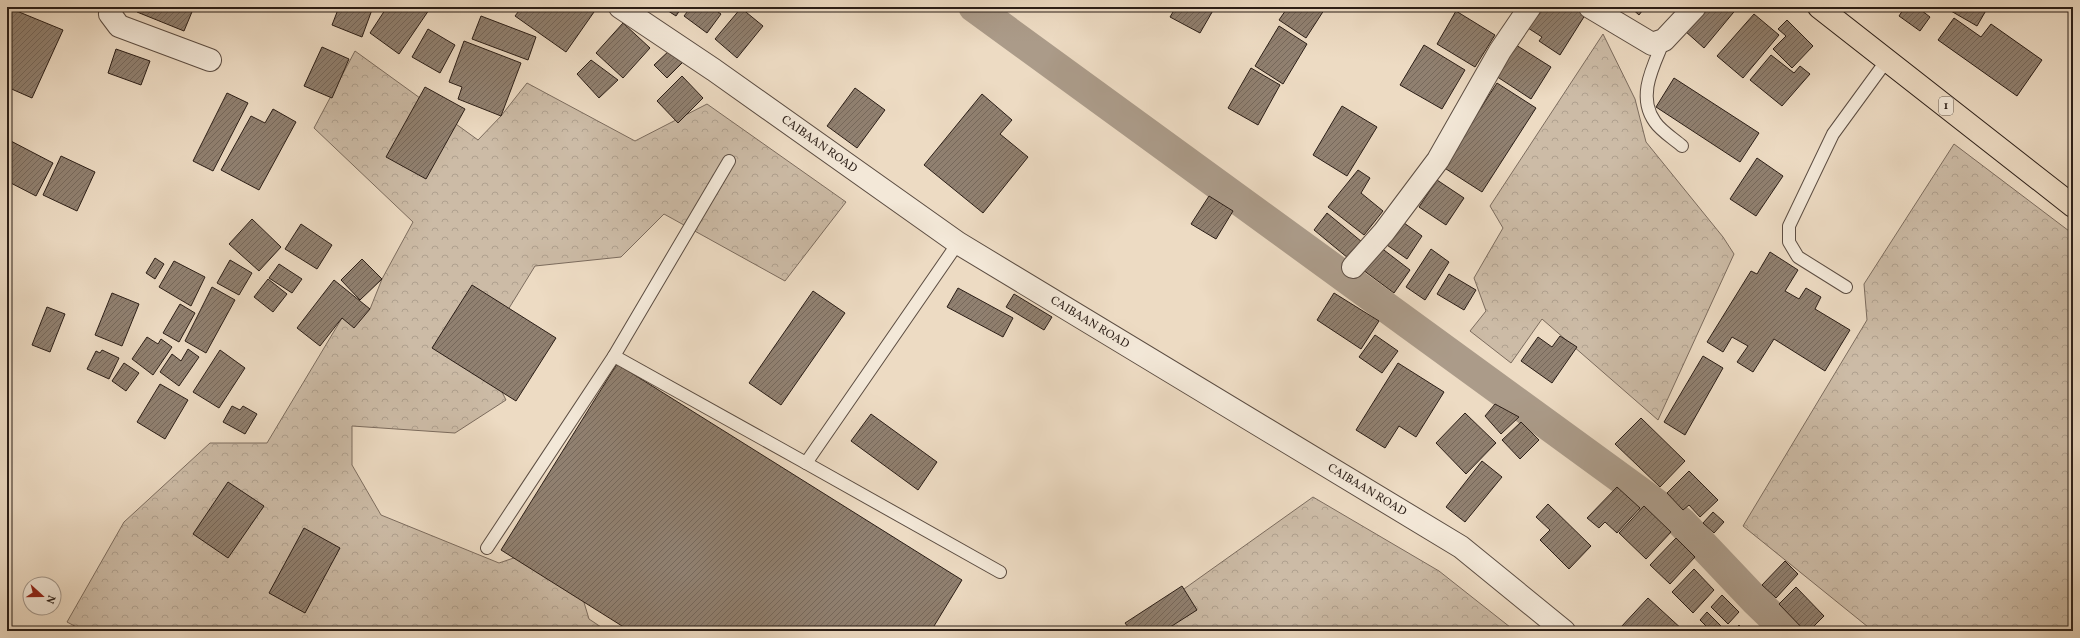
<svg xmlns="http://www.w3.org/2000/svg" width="2080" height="638" font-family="Vollkorn,serif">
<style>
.forest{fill:url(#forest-crowns);stroke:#7c6c5e}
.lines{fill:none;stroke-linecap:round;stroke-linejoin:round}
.canal{stroke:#ab9b89;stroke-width:31}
.building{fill:url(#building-hatch);stroke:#2b1e17}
.service-casing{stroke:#5c4d42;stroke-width:14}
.minor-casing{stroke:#5c4d42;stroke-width:24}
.tertiary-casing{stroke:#5c4d42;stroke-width:24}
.primary-casing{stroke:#2b1e17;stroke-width:24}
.service{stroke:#f3e8d8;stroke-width:12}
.minor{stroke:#f3e8d8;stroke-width:22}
.tertiary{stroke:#f3e8d8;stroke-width:22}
.primary{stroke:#eddbc3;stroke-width:22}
.labels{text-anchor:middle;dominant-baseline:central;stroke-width:3;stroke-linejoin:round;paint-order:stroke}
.shield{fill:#f3e8d8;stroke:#675b51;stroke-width:1}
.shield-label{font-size:11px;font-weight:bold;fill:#2b1e17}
.street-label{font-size:12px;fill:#2b1e17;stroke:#f3e8d8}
</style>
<defs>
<pattern id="forest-crowns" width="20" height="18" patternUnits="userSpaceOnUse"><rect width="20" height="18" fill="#ccbba6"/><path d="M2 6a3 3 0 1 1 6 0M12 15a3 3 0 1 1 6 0" fill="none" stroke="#afa08e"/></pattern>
<pattern id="building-hatch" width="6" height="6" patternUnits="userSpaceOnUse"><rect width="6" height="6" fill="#908070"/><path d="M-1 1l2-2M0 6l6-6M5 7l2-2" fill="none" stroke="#76685b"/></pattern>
</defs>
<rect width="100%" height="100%" fill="#eddbc3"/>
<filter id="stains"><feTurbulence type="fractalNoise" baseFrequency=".005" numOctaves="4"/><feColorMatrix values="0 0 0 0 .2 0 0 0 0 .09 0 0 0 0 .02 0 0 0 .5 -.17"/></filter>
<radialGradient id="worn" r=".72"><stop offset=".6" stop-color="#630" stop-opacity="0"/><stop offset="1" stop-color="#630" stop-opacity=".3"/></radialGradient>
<g class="forest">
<polygon points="1603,34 1635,99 1646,142 1723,237 1734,254 1658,420 1542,319 1511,363 1470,331 1486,311 1474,278 1503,228 1490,206"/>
<polygon points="355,51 478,140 501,116 527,83 635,141 707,104 846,202 785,281 664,214 621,257 535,266 482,352 506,400 455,433 352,426 352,465 381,515 499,563 540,549 574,569 589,619 607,631 84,631 67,622 124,522 210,443 267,443 342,318 370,309 382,279 413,222 314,128"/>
<polygon points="1954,144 2073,234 2073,631 1873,631 1743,526 1867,320 1864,284"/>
<polygon points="1313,497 1439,571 1515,631 1125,631"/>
</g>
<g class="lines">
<polyline class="canal" points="974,7 1681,522 1755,600 1787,631"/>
</g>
<g class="building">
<polygon points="7,7 63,30 32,98 7,87"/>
<polygon points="139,7 194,7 184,31 137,12"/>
<polygon points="339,7 373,7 362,37 332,25"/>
<polygon points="387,7 431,7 399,54 370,33"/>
<polygon points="522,7 587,7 594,12 566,52 515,16"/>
<polygon points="662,7 682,7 676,16"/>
<polygon points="691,7 711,7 721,14 707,33 684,16"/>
<polygon points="1176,7 1215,7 1200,33 1170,17"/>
<polygon points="1288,7 1326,7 1306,38 1279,20"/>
<polygon points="1541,7 1580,7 1587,12 1560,55 1539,41 1542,37 1528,28"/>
<polygon points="1630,7 1645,7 1639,15"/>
<polygon points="1705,7 1738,7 1704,48 1685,31"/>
<polygon points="1905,7 1917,7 1930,17 1920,31 1899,16"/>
<polygon points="1944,7 1988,7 1977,26"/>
<polygon points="741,8 763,26 737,58 715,39"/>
<polygon points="1456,11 1495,35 1475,67 1437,44"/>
<polygon points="1754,14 1779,35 1743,78 1717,56"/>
<polygon points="481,16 536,37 528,60 472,39"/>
<polygon points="1954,18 1981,37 1991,24 2042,60 2017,96 1938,40"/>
<polygon points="1787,20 1813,46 1792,68 1773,49 1786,36 1778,29"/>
<polygon points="623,23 650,48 623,78 596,53"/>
<polygon points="1279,26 1307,44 1283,84 1255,66"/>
<polygon points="428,29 455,45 440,73 412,57"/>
<polygon points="464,41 521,63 501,116 458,99 462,87 449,82"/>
<polygon points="1424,45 1465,70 1442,109 1400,85"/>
<polygon points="1516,45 1551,67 1531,99 1496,76"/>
<polygon points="322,47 349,59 332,98 304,86"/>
<polygon points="672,48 684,61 667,78 654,65"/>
<polygon points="116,49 150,61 141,85 108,73"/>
<polygon points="1771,55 1794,73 1800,66 1810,74 1782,106 1750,80"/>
<polygon points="591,60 618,80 599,98 577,74"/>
<polygon points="1251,68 1280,85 1258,125 1228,108"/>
<polygon points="682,76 703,98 678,123 657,101"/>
<polygon points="1674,78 1759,133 1740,162 1656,107"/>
<polygon points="1497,83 1536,108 1482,192 1443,167"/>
<polygon points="425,87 465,109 426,179 386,157"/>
<polygon points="855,88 885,110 857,148 827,126"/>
<polygon points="227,93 248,103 213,171 193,161"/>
<polygon points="982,94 1012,120 1000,134 1028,157 983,213 924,165"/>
<polygon points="1342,106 1377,127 1347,176 1313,155"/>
<polygon points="273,109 296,122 259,190 221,170 251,116 265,123"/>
<polygon points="7,139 53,163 36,196 7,181"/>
<polygon points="61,156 95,172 77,211 43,195"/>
<polygon points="1757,158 1783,176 1756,216 1730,199"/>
<polygon points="1358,170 1370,178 1361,193 1383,211 1364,235 1328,207"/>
<polygon points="1437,180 1464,198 1446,225 1419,207"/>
<polygon points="1209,196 1233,211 1216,239 1191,224"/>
<polygon points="1327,213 1362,242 1348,258 1314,230"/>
<polygon points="252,219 281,247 259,271 229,244"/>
<polygon points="1400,220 1422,236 1407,259 1384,243"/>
<polygon points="301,224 332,245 317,269 285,249"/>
<polygon points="1380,247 1410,270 1394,293 1363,270"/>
<polygon points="1431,249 1449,262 1425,300 1406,287"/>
<polygon points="1770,252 1798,270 1785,291 1799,299 1806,288 1821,297 1815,309 1850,330 1825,371 1774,339 1753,372 1737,362 1748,346 1732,337 1723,352 1707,342 1751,271 1757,274"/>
<polygon points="155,258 164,264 155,279 146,273"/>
<polygon points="362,259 382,279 360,300 341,280"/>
<polygon points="230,260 252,273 239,295 217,283"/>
<polygon points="174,261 205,277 191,306 159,287"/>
<polygon points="279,264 302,279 292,293 269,278"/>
<polygon points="1449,274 1476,290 1464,310 1437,294"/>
<polygon points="268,279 287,294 273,312 254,297"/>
<polygon points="334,280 370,309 354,328 342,318 320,346 297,328"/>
<polygon points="472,285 556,338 516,401 432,348"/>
<polygon points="212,287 235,300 206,353 185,341"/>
<polygon points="958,288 1013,318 1003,337 947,307"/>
<polygon points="813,291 845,313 781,405 749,383"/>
<polygon points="112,293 139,304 122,346 95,335"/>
<polygon points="1334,293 1379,321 1361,349 1317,320"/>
<polygon points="1014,294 1052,317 1044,330 1006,307"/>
<polygon points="180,304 195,313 179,342 163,333"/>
<polygon points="47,307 65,314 50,352 32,345"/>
<polygon points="1375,335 1398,351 1382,373 1359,357"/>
<polygon points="1560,336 1577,347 1552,383 1521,361 1538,337 1552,347"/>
<polygon points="147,337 158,344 161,339 172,347 153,375 132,359"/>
<polygon points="188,349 199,357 179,386 160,372 172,354 181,361"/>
<polygon points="102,350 119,358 109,379 87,369 96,351 100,353"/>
<polygon points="220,350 245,368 219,408 193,392"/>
<polygon points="1703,356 1723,368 1685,435 1664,422"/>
<polygon points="124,363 139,373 126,391 112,381"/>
<polygon points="1398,363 1444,392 1416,437 1399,426 1385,448 1356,430"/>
<polygon points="617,364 962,580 931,631 630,631 501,550"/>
<polygon points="160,384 188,400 165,439 137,422"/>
<polygon points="1495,404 1519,417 1501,434 1485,416"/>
<polygon points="232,406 240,410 243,406 257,414 245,434 223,422"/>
<polygon points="1465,413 1496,443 1466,474 1436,443"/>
<polygon points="871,414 937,462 918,490 851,441"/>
<polygon points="1641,418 1685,461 1660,487 1615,444"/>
<polygon points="1521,422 1539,440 1520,459 1502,440"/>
<polygon points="1482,461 1502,477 1465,522 1446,507"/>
<polygon points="1689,471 1718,500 1700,517 1689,505 1683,510 1667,493"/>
<polygon points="228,482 264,506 228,558 193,534"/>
<polygon points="1617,487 1640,508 1617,533 1605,522 1599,528 1587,518"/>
<polygon points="1548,504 1591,546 1569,569 1540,540 1550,530 1536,517"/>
<polygon points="1644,506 1671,532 1646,559 1619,533"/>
<polygon points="1713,512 1724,522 1714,533 1703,523"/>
<polygon points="304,528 340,548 305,613 269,593"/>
<polygon points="1676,538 1695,557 1670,584 1650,565"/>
<polygon points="1785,561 1798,574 1776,598 1762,585"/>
<polygon points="1694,569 1714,590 1693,613 1672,592"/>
<polygon points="1182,586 1197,610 1164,631 1131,631 1125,623"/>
<polygon points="1796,587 1824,616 1809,631 1805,631 1779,604"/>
<polygon points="1722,595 1739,612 1728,624 1711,607"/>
<polygon points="1648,598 1684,631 1625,631 1621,627"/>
<polygon points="1707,612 1721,626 1716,631 1711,631 1700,620"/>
<polygon points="1739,625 1745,631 1733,631"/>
</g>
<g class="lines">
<g class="service-casing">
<g id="service">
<path d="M1664 40C1654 65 1636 96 1655 122 1661 131 1674 139 1682 146"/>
<polyline points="1846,287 1798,257 1789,242 1789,226 1833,134 1887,60"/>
<polyline points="614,356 729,161"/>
<polyline points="806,463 1000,572"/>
<polyline points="487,548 614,356 806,463 958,243"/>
</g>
</g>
<g class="minor-casing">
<g id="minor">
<polyline points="113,7 110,14 119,26 210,60"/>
<polyline points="1590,7 1652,44 1664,40 1695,7"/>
<polyline points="1353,267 1384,232 1438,160 1500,51 1530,7"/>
</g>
</g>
<g class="tertiary-casing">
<g id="tertiary">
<path id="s1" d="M620 7 714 70 958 243 1461 547 1564 631"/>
</g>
</g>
<g class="primary-casing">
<polyline id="primary" points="1819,7 2073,206"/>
</g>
<use href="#service" class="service"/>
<use href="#minor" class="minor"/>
<use href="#tertiary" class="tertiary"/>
<use href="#primary" class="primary"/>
</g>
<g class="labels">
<rect class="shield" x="1939" y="97" width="14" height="18" rx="3"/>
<g class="shield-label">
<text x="1946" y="106">1</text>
</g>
<g class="street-label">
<text stroke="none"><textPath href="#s1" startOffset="242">CAIBAAN ROAD</textPath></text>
<text stroke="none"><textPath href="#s1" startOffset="566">CAIBAAN ROAD</textPath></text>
<text stroke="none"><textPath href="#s1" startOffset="890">CAIBAAN ROAD</textPath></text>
</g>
</g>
<rect width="2080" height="638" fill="none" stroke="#eddbc3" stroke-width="24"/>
<rect x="8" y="8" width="2064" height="622" fill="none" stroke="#2b1e17" stroke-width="2"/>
<rect x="12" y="12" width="2056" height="614" fill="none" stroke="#2b1e17"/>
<g transform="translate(42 596) rotate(111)"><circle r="19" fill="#f3e8d8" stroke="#a3978b"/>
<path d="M0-3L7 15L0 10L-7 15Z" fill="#8f2418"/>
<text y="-6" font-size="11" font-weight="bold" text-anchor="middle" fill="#2b1e17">N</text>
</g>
<rect width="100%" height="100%" filter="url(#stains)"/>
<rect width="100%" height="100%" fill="url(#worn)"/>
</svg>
